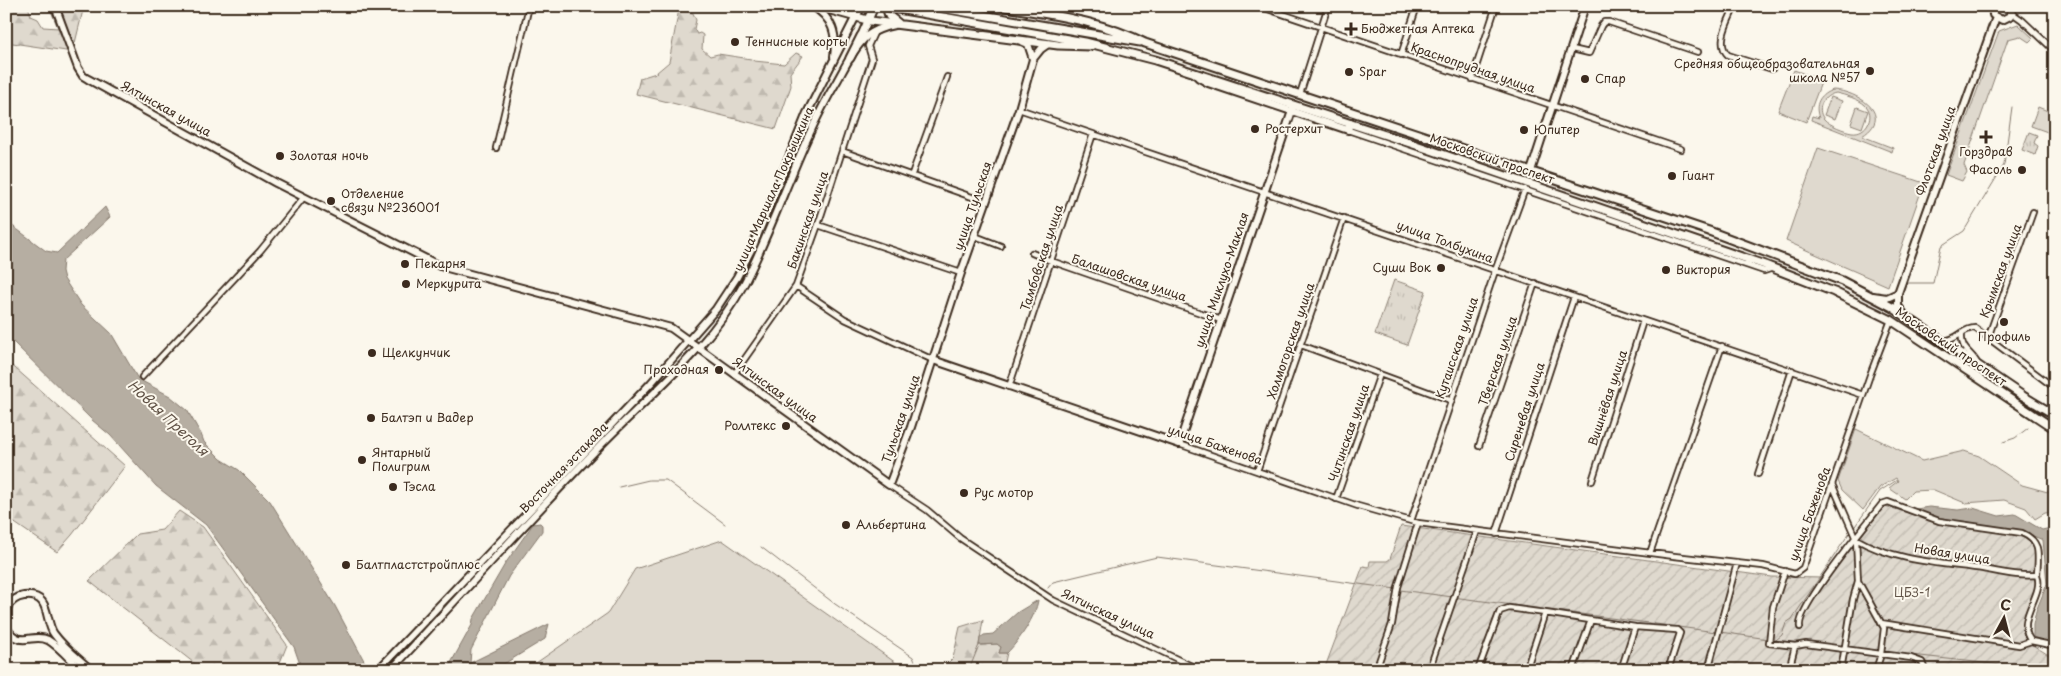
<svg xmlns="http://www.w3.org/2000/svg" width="2061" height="676" font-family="'Playpen Sans',sans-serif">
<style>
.grass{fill:#dfd9ce;stroke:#8d8276;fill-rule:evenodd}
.forest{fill:url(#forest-firs);stroke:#8d8276}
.park{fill:url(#park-tufts);stroke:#8d8276}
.garden{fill:url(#garden-furrows);stroke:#8d8276}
.water{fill:#b6aea2;stroke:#85796d}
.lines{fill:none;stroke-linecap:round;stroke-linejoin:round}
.stream{stroke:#85796d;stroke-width:1}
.street-casing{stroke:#3b2a1e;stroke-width:8}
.secondary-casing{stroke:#3b2a1e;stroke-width:10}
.primary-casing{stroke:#3b2a1e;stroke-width:11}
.street{stroke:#fbf7ec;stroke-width:4.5}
.secondary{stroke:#fbf7ec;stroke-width:6}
.primary{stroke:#fbf7ec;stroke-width:7}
.primary-bridge-casing{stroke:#3b2a1e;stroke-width:11;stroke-linecap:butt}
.primary-bridge{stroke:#fbf7ec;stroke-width:7}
.poi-dot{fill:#3b2a1e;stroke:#fbf7ec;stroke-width:2}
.labels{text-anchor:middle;stroke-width:4;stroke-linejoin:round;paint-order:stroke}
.poi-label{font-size:12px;fill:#3b2a1e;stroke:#fbf7ec;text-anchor:start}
.street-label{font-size:12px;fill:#3b2a1e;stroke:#fbf7ec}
.park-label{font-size:12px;fill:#64564a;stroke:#fbf7ec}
.water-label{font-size:14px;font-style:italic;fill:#605246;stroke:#fbf7ec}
</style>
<defs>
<pattern id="forest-firs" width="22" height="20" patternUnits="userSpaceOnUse" patternTransform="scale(1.25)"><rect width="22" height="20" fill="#dfd9ce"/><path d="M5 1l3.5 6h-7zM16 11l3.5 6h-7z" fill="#c0bab0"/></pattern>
<pattern id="park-tufts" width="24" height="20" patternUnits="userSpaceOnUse" patternTransform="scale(1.25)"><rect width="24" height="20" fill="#dfd9ce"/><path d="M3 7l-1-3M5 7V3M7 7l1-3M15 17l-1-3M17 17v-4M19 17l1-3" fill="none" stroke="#c0bab0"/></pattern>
<pattern id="garden-furrows" width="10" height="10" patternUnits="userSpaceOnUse" patternTransform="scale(1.25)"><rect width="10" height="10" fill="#dfd9ce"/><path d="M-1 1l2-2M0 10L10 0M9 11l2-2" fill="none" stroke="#c0bab0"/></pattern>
</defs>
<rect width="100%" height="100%" fill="#fbf7ec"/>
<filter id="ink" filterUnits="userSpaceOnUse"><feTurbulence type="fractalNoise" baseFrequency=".02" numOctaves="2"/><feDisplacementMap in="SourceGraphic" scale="10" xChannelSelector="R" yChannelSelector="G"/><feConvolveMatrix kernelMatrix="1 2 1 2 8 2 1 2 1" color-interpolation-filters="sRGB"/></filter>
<g filter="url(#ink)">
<path class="grass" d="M2018 24 2033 38 2029 42 2020 36 2008 39 1964 165 1967 172 1962 181 1946 175 1999 31Z
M1794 70 1822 80 1806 122 1778 111Z
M1833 90C1857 91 1896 115 1862 136L1893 148 1892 152 1811 120 1812 116 1819 118C1814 105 1819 94 1833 90ZM1836 93C1845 95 1859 99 1865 105 1876 115 1867 134 1852 132 1845 131 1829 125 1824 119 1815 108 1824 95 1836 93Z
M1831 97 1842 101 1835 119 1824 115Z
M1857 107 1868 111 1862 128 1851 124Z
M2038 107 2055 114V128L2053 134 2031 126Z
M1818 148 1924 183 1888 286 1786 241Z
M1856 429 1922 461 1964 451 1979 456 2022 485 2055 494V512L2045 513 2035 519 2026 508 2004 500 1965 503 1934 490 1913 491 1905 499 1889 488 1898 481 1896 478 1880 487 1863 510 1842 490 1838 481Z
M722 540 906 670H526L608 613 635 569Z"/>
<path class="forest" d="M6 6H28L31 16 38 19 43 27 58 28 49 6H84L75 43 66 51 6 42Z
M679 9 693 13 696 20 694 29 697 34 700 33 703 35 702 49 710 56 718 54 751 59 754 61 784 64 796 53 803 56 790 73 791 86 776 129 636 94 640 78 656 73 669 62Z
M6 363 15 368 125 466 72 535 57 552 6 517Z
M179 511 203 527 287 645 277 670H203L89 581 137 534 162 530Z
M983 620 979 645 997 644 1001 647 999 653H1007L1003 670H941L953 658 960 627Z"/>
<path class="park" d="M2029 132 2037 135 2034 143 2038 146 2035 155 2022 150Z
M1394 280 1426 291 1407 345 1375 334Z"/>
<path class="garden" d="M1885 506 1942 523 2008 533 2027 539 2038 554 2041 583 2031 616 2026 641 2047 654 2055 655V670H1324L1363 566 1369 567 1370 561H1387L1390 559 1401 526 1772 577 1823 578Z"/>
<path class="water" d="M105 207 110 217 63 260 62 271 64 279 81 305 111 333 138 379 170 396 187 410 201 434 204 442 221 459 239 470 270 501 335 606 369 670H302L294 647 206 525 156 486 110 435 92 420 6 335V221L46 251 57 253Z
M1929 507 1958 510 1973 508 1999 516 2015 514 2042 530 2055 527V645L2033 637V625L2036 611 2047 584 2043 540 2026 533 1988 525 1937 519 1916 509Z
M540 523 542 525V531L509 576 471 650 470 663 549 624 545 639 494 670H447L472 625 473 619 505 564 533 524Z
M1038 600C1036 616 1019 641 1007 653H999L1001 647 997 644 979 645 980 638 984 635 993 634 1018 612Z"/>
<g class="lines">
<path class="stream" d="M1905 283H1933L1941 246 1964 231 2004 165 2012 107
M2052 399 2055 400
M2003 442 2015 438 2028 428
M619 487 649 480H666L725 524
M1853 529 1880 491 1897 480
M761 547 835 604 913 657 919 670
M1048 588 1053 582 1157 557 1396 589
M1400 590 1716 632
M1720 632 1768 639
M1772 640 1803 643
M1776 640 1782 635 1786 623 1792 619 1850 532
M1869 650 1880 652
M1884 652 1993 664 2032 670
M969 670 979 645"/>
<g class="street-casing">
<path id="street" d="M1259 6 1681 149
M1735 6C1729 20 1715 43 1728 55L1772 69
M2012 13 2022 20 2055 51
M1051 15 1054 6
M1572 49 1589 53 1601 26 1604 22H1609L1698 52
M1401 55 1417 6
M1472 79 1496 6
M1300 94 1328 6
M1019 109 1863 395
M1348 130 1764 271 1773 268
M496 148 529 6
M842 151 986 202
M912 174 947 77
M818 225 961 273
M975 236 1001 246
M1032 253 1051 261 1221 320
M796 286 845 319 933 360
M1962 334C1960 350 1972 352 1977 363
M1987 335 1990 332 2033 212
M1943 341C1959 340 1962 328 1975 328L2055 388
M1301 345 1450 400
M734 374 796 286 818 225 872 59 868 46 874 33
M142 377 260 251 304 197
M1009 387 1093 134
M1179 444 1358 506 1418 523 1674 556 1763 566 1795 574 1803 568 1870 375 1891 320
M1479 446 1535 283
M1257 471 1344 218
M1758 474 1792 370
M1592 481 1643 321
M1832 484 1856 539 1858 581 1884 628 1881 654 1876 670
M889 485 927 510 960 538 1053 600 1200 670
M1336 499 1380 374
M1411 521 1495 271 1525 189
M1496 534 1574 297
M1856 539C1894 561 1940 563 1983 569 2001 572 2019 577 2037 575 2045 595 2014 619 2031 641
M1650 553 1722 346
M1785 571 1773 607 1769 643 1795 646 1806 644 1911 658 1922 662 1925 670
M1545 613 1635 627 1621 670
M1881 623 2019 645 2031 641 2055 646
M1635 627 1677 630 1680 633 1668 670
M1800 627C1796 608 1868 522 1882 504L1888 502 1939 521 2022 533C2042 542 2038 555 2037 575
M1376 670 1392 624 1398 587 1418 523
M1429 670 1477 531
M1478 670 1500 611 1509 608 1545 613 1526 670
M1573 670 1591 620
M1708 670 1737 563
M1789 670 1795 646
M1841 670 1853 599 1858 581"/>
</g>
<g class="secondary-casing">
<path id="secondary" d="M55 6 78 68 83 76 88 79 276 183 440 266 671 328 889 485 911 427 961 273 1019 109 1033 59 1041 49 1048 44
M812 6C833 18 837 34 834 57
M1992 6 1993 15 2002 20 2010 16 2013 6
M861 36 868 20
M1021 41 1028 44 1033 59
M1194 73 1199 78 1208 83 1348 130 1350 123
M1531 171 1585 6
M1873 296 1887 298 1898 293
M1904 314 1898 306V293L1996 17
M933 360 1179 444 1294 105
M6 609C10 602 16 597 24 596 52 593 44 621 54 634 64 648 79 659 91 670
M6 627C19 650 33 632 48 640 60 647 71 661 81 670
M378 670 651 383 716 309 737 277 753 246 807 113 855 18
M391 670C460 596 528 520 599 447 649 395 711 347 745 282 779 215 798 146 837 81 846 65 854 48 867 36 875 30 884 27 894 25"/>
</g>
<g class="primary-casing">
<path id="primary" d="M816 6 871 21 1058 45 1091 46
M886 6 889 16 898 23
M930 6 1140 42
M1001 6C1050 15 1100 20 1145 43L1709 231 1842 281 1892 307 2023 396 2055 415
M898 9 1085 42 1155 60 1419 146 1765 265 1834 292 1891 320 2055 429
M833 10 847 6
M855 18 861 6
M868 20 874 6
M850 58 861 36"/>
</g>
<use href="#street" class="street"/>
<use href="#secondary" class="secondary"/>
<use href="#primary" class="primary"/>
<g class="primary-bridge-casing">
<path id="primary-bridge" d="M885 6 898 9"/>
</g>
<use href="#primary-bridge" class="primary-bridge"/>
</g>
</g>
<g class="poi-dot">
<path d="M1348.5 21.5h5v5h5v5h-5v5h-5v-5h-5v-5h5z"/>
<circle cx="735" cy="42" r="5"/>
<circle cx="1870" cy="71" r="5"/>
<circle cx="1349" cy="72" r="5"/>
<circle cx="1585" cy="79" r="5"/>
<circle cx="1255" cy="129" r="5"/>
<circle cx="1524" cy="130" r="5"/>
<path d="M1983.5 129.5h5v5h5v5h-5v5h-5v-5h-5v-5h5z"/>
<circle cx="280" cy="156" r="5"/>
<circle cx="2022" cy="170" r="5"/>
<circle cx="1672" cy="176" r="5"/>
<circle cx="331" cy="201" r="5"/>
<circle cx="405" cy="264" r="5"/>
<circle cx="1441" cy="268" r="5"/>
<circle cx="1666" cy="270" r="5"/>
<circle cx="406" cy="284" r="5"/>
<circle cx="2004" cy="322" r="5"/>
<circle cx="372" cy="353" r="5"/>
<circle cx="719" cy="370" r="5"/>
<circle cx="371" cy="418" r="5"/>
<circle cx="786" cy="426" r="5"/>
<circle cx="362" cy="460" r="5"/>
<circle cx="393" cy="487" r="5"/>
<circle cx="964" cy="493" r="5"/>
<circle cx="846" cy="525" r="5"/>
<circle cx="346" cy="565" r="5"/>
</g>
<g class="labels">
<g class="poi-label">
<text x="1361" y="33">Бюджетная Аптека</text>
<text x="745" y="46">Теннисные корты</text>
<text x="1860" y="68" text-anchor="end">Средняя общеобразовательная<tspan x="1860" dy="14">школа №57</tspan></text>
<text x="1359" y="76">Spar</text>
<text x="1595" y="83">Спар</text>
<text x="1265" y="133">Ростерхит</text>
<text x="1534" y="134">Юпитер</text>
<text x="1986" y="156" text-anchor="middle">Горздрав</text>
<text x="290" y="160">Золотая ночь</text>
<text x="2012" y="174" text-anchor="end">Фасоль</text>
<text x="1682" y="180">Гиант</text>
<text x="341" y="198">Отделение<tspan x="341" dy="14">связи №236001</tspan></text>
<text x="415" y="268">Пекарня</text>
<text x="1431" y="272" text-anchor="end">Суши Вок</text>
<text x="1676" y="274">Виктория</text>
<text x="416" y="288">Меркурита</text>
<text x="2004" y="341" text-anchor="middle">Профиль</text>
<text x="382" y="357">Щелкунчик</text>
<text x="709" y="374" text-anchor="end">Проходная</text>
<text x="381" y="422">Балтэп и Вадер</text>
<text x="776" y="430" text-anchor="end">Роллтекс</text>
<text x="372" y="457">Янтарный<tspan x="372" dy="14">Полигрим</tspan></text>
<text x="403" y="491">Тэсла</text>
<text x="974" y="497">Рус мотор</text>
<text x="856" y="529">Альбертина</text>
<text x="356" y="569">Балтпластстройплюс</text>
</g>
<g class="street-label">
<text transform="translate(1473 68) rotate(19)" y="4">Краснопрудная улица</text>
<text transform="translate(166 109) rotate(29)" y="4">Ялтинская улица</text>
<text transform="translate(1936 151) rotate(-70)" y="4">Флотская улица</text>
<text transform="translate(1492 159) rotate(19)" y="4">Московский проспект</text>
<text transform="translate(774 189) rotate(-66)" y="4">улица Маршала Покрышкина</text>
<text transform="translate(973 206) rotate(-71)" y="4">улица Тульская</text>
<text transform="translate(808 220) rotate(-71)" y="4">Бакинская улица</text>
<text transform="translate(1445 242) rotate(20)" y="4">улица Толбухина</text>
<text transform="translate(1042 258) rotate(-72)" y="4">Тамбовская улица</text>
<text transform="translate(2001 271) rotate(-70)" y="4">Крымская улица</text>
<text transform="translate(1129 278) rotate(19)" y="4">Балашовская улица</text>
<text transform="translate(1222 280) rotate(-71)" y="4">улица Миклухо-Маклая</text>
<text transform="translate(1291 341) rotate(-71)" y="4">Холмогорская улица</text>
<text transform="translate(1951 347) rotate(34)" y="4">Московский проспект</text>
<text transform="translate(1457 348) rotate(-71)" y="4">Кутаисская улица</text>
<text transform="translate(1498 361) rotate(-71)" y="4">Тверская улица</text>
<text transform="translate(775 390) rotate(36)" y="4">Ялтинская улица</text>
<text transform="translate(1608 398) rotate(-72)" y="4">Вишнёвая улица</text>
<text transform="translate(1525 412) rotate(-72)" y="4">Сиреневая улица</text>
<text transform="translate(901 419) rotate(-71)" y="4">Тульская улица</text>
<text transform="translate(1349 433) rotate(-71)" y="4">Читинская улица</text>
<text transform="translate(1215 445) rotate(19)" y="4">улица Баженова</text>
<text transform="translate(564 468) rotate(-46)" y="4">Восточная эстакада</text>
<text transform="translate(1810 514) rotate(-70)" y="4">улица Баженова</text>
<text transform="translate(1952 554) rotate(9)" y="4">Новая улица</text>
<text transform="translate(1108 614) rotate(25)" y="4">Ялтинская улица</text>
</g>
<g class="park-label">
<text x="1912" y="597">ЦБЗ-1</text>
</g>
<g class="water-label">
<text transform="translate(168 418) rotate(43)" y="5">Новая Преголя</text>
</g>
</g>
<rect width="2061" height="676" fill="none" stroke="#fbf7ec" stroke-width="25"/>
<rect x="12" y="12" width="2036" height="651" fill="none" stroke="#3b2a1e" stroke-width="2" filter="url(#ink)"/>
<g transform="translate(2004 618) rotate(7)" stroke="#fbf7ec" stroke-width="4" paint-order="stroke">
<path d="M0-4L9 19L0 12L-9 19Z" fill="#3b2a1e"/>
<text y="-8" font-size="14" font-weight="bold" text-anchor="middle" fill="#3b2a1e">С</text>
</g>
</svg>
